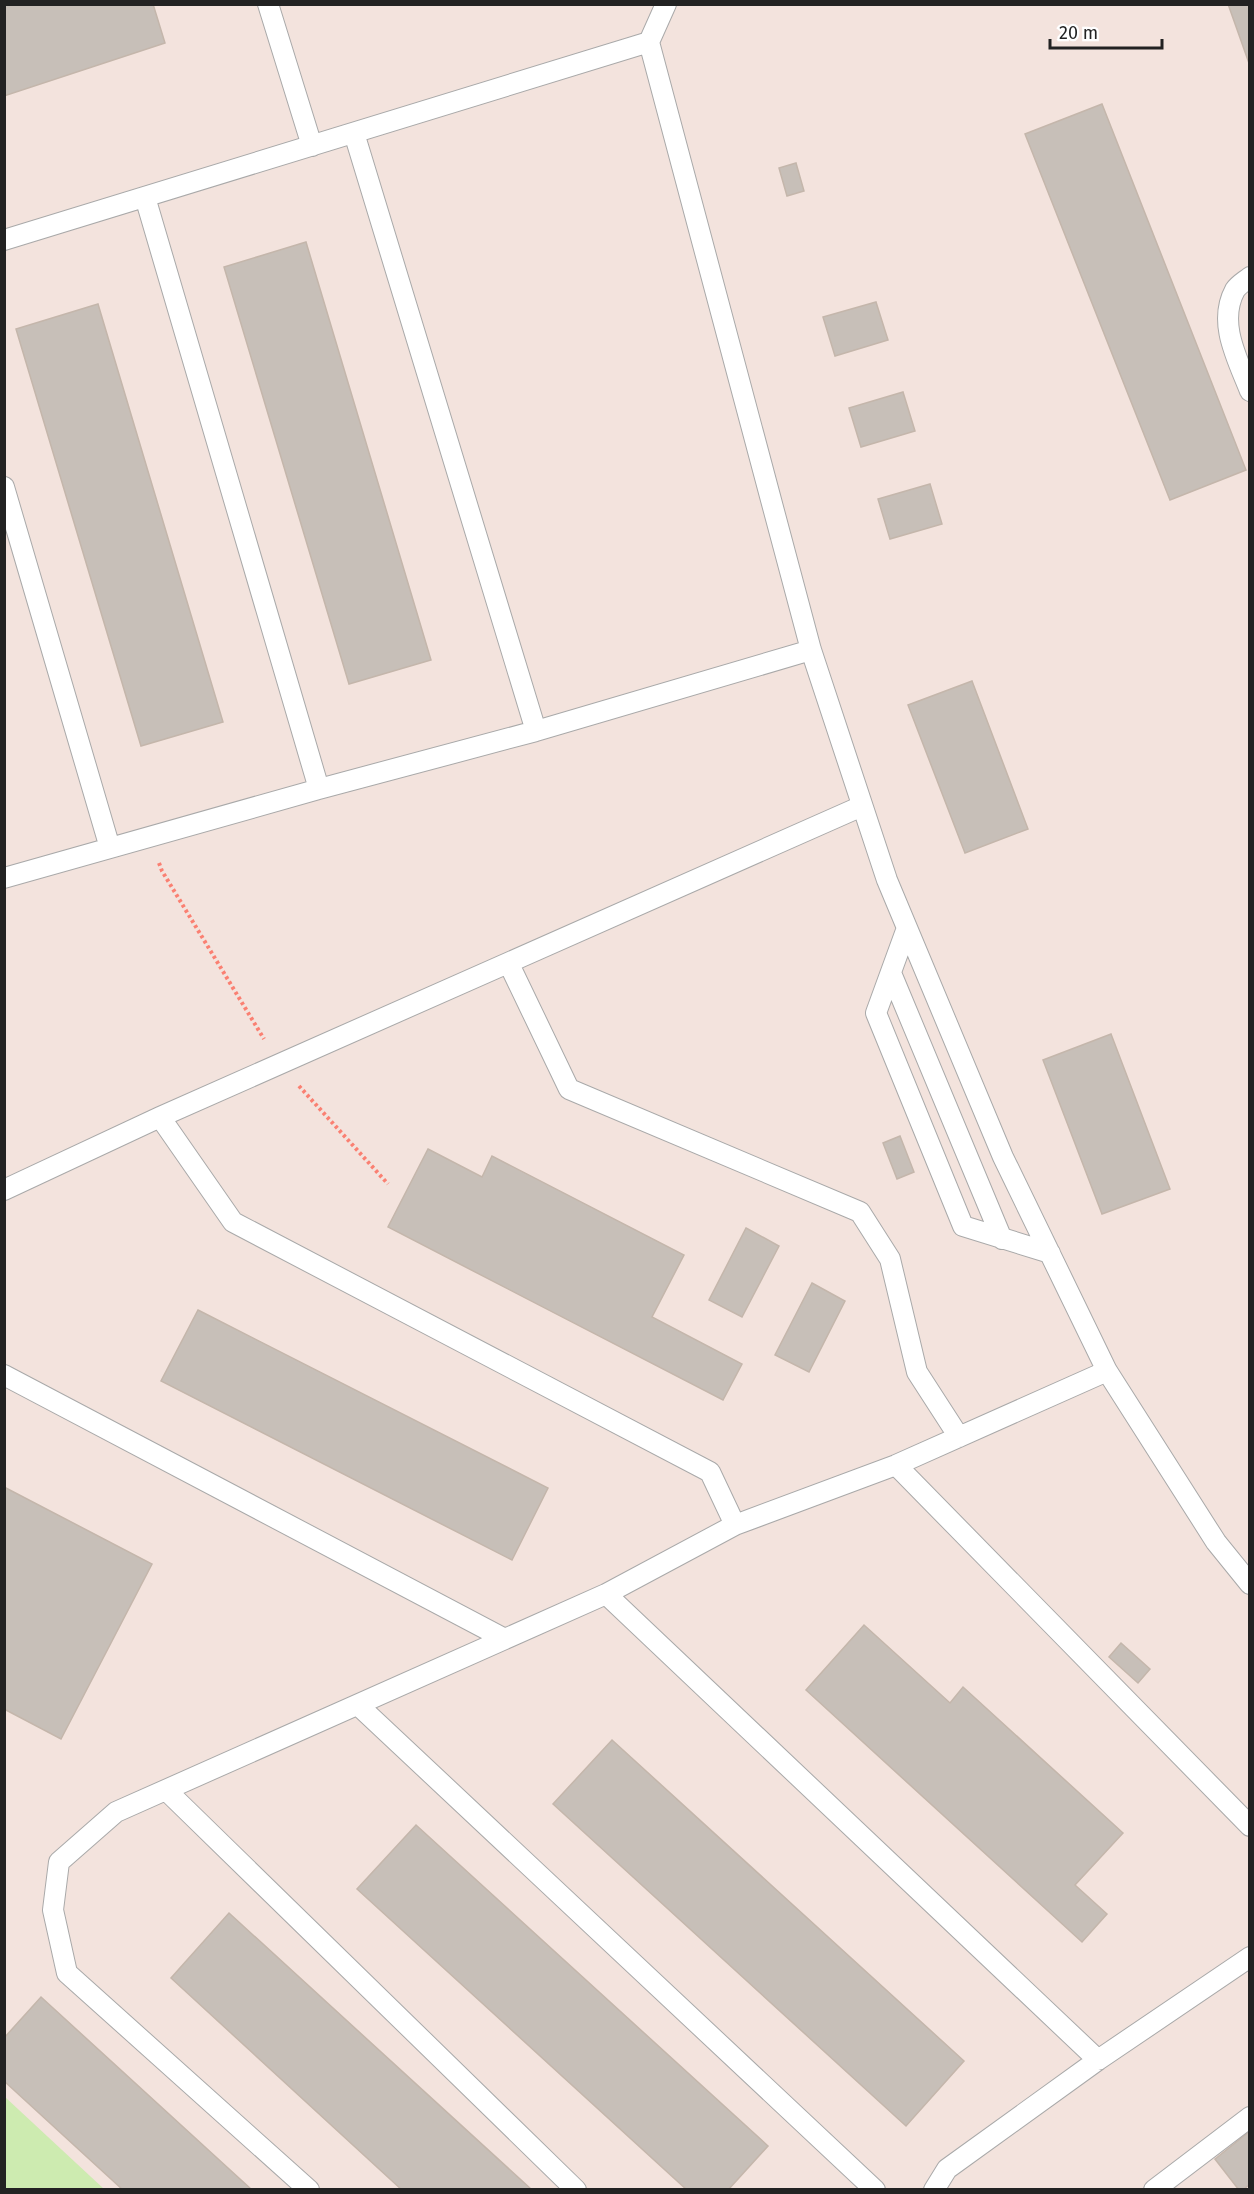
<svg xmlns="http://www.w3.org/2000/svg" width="1254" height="2194" font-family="'Fira Sans',sans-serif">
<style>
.military{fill:#f3e3dd}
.grass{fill:#cdebb0}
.building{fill:#c7bfb8;stroke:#c4b6ab;stroke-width:1.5}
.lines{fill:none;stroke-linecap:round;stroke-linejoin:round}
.service-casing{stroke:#a9a9a9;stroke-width:22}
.path{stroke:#fa8072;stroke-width:4;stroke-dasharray:3 3;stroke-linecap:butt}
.service{stroke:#fff;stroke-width:20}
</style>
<rect width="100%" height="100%" fill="#f2efe9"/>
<path class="military" d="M5 5H1249V2189H5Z"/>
<path class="grass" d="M5 2097 104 2189H5Z"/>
<path class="building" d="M4 4H153L165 43 4 96Z
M1228 4H1250V66Z
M1102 104 1246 470 1170 500 1025 134Z
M796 163 804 191 787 196 779 168Z
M306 242 431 660 349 684 224 267Z
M876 302 888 340 835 356 823 317Z
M98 304 223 722 141 746 16 329Z
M903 392 915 431 861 447 849 408Z
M930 484 942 524 890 539 878 499Z
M972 681 1028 829 965 853 908 705Z
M1111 1034 1170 1189 1102 1214 1043 1060Z
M900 1136 914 1172 897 1179 883 1143Z
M428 1149 482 1177 492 1156 684 1255 652 1317 742 1364 723 1400 388 1227Z
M746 1228 779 1246 742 1317 709 1300Z
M812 1283 845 1301 809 1372 775 1355Z
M198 1310 548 1488 512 1560 161 1381Z
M4 1487 152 1564 61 1739 4 1709Z
M864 1625 950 1703 963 1687 1123 1833 1075 1885 1107 1914 1082 1942 806 1690Z
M1121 1643 1150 1669 1138 1683 1109 1657Z
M612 1740 964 2061 906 2126 553 1804Z
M416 1825 768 2146 728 2190H687L357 1889Z
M229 1913 532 2190H402L171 1978Z
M41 1997 252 2190H123L4 2081V2038Z
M1250 2131V2184L1243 2190H1239L1215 2159Z"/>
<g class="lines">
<g class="service-casing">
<path id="service" d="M268 4 312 146
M649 42 811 650 887 880 1003 1157 1107 1371 1216 1542 1250 1584
M354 133 536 731
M145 197 319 789
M4 240 649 42 666 4
M1250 277C1245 281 1238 285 1235 290 1217 323 1238 360 1250 391
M4 487 110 848
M4 878 319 789 536 731 811 650
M907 928 876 1013 963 1226 1050 1253
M509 964 569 1089 860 1212 890 1259 917 1372 959 1437
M891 973 1002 1239
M160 1117 233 1222 710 1472 735 1525
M4 1190 160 1117 862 806
M4 1375 505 1639
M896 1465 1250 1826
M606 1594 1098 2060
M358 1705 875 2190
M166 1790 576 2190
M309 2190 67 1973 53 1910 59 1862 116 1812 606 1594 735 1525 896 1465 1107 1371
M934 2190 947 2169 1098 2060 1250 1957
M1154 2190 1250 2117"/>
</g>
<path class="path" d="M159 863 162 871 264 1039
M299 1086 388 1184"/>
<use href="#service" class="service"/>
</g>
<rect width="1254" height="2194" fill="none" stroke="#222222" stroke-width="12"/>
<path d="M1050 39v9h112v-9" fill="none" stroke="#222222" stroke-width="3"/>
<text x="1059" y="39" font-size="18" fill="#222222" stroke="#ffffff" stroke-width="4.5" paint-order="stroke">20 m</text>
</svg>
